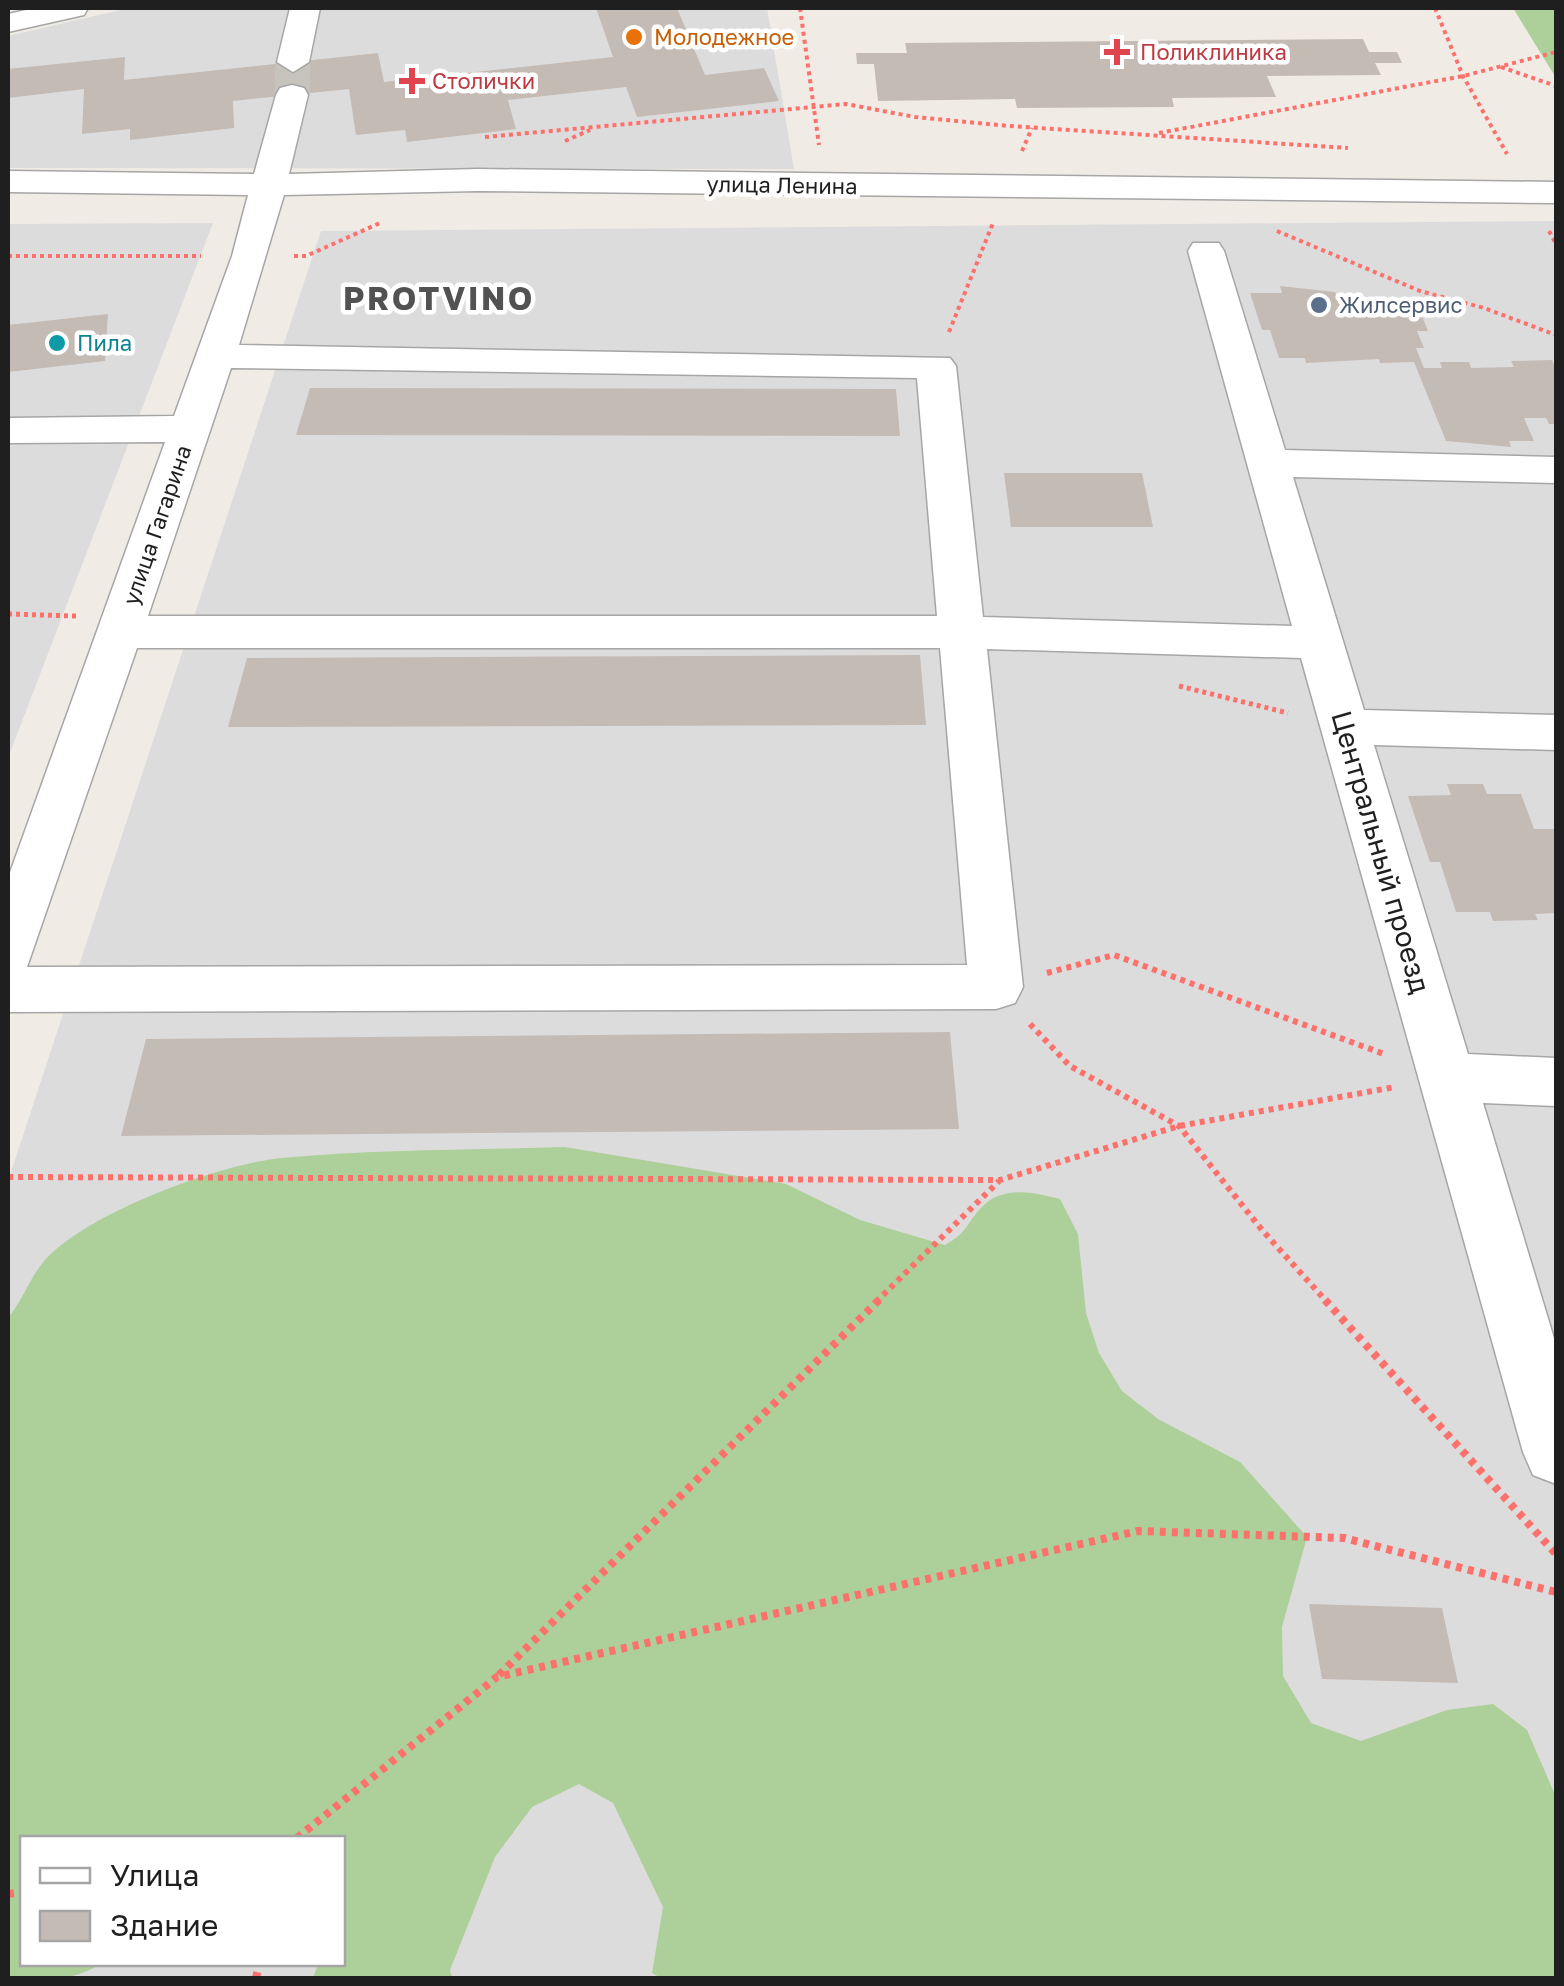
<svg xmlns="http://www.w3.org/2000/svg" width="1564" height="1986" font-family="'Golos Text',sans-serif">
<style>
.residential{fill:#dddcdc;fill-rule:evenodd}
.forest{fill:#add09a}
.building{fill:#c5bbb5}
.lines{fill:none;stroke-linecap:round;stroke-linejoin:round}
.minor-tunnel{stroke:#c6c3bd;stroke-width:35;stroke-dasharray:35 18;stroke-linecap:butt}
.minor-casing{stroke:#a6a6a6;stroke-width:3}
.path-far3{stroke:#fc716b;stroke-width:4;stroke-dasharray:4 4;stroke-linecap:butt}
.path-far2{stroke:#fc716b;stroke-width:5;stroke-dasharray:4 4;stroke-linecap:butt}
.path-far1{stroke:#fc716b;stroke-width:6;stroke-dasharray:5 5;stroke-linecap:butt}
.path{stroke:#fc716b;stroke-width:8;stroke-dasharray:6 6;stroke-linecap:butt}
.minor{fill:#fff;fill-rule:evenodd}
.food-dot{fill:#e8710a;stroke:#fff;stroke-width:4}
.health-dot{fill:#e0444e;stroke:#fff;stroke-width:4}
.service-dot{fill:#5c6f8a;stroke:#fff;stroke-width:4}
.culture-dot{fill:#0f9aa8;stroke:#fff;stroke-width:4}
.labels{text-anchor:middle;stroke-width:9;stroke-linejoin:round;paint-order:stroke}
.far-food-label{font-size:22px;fill:#c56008;stroke:#fff;text-anchor:start}
.far-health-label{font-size:22px;fill:#be3a42;stroke:#fff;text-anchor:start}
.far-street-label{font-size:22px;fill:#1f1f1f;stroke:#fff}
.far-service-label{font-size:22px;fill:#4e5e75;stroke:#fff;text-anchor:start}
.far-culture-label{font-size:22px;fill:#0d838f;stroke:#fff;text-anchor:start}
.street-label{font-size:28px;fill:#1f1f1f;stroke:#fff}
.far-district-label{font-size:32px;font-weight:bold;letter-spacing:2.5px;fill:#525252;stroke:#fff}
</style>
<rect width="100%" height="100%" fill="#f0ece5"/>
<path class="residential" d="M129 8H767L794 169 8 168V36Z
M1556 221V1978H8V1181L321 231ZM22 1838H342V1964H22Z
M213 223 8 758V224Z"/>
<path class="forest" d="M1513 8H1556V78Z
M565 1147 786 1184 860 1220 945 1245C969 1232 967 1221 984 1205 1005 1185 1036 1193 1060 1199L1078 1234 1086 1313 1099 1353 1122 1391 1158 1419 1240 1462 1307 1537 1282 1627 1283 1676 1311 1723 1361 1741 1447 1710 1493 1704 1527 1730 1556 1797V1978H661L652 1973 663 1907 613 1803 579 1784 532 1807 495 1857 450 1970 452 1978H313L318 1964H342V1838H22V1964H100C72 1983 40 1979 8 1978V1318C23 1300 30 1277 45 1260 87 1213 219 1164 281 1158 375 1149 471 1150 565 1147Z"/>
<path class="building" d="M596 8H677L705 75 764 68 779 101 637 117 626 87 508 100 516 129 407 142 405 130 356 135 349 89 233 101 234 128 130 140V129L82 134 84 89 8 98V69L125 57 124 80 378 53 384 82 613 57Z
M1363 39 1369 52H1397L1402 63H1375L1381 75 1267 76 1276 97 1172 98 1174 107 1017 108 1015 99 878 101 874 64H857L856 53H907L905 43Z
M1280 286 1335 292 1343 312H1364L1361 305 1420 311 1428 331H1417L1424 348H1416L1424 368H1442L1440 362H1469L1471 368 1514 367 1511 361 1552 360 1556 370V424H1549L1546 418H1524L1534 441H1509L1511 447 1446 441 1414 362 1380 363 1379 359 1306 363 1305 358H1279L1270 330H1262L1250 293H1282Z
M108 314 105 361 8 372V325Z
M310 388 896 389 900 436 296 435Z
M1004 473H1142L1153 527H1011Z
M920 655 926 725 228 727 247 658Z
M1447 784H1483L1487 794H1521L1534 829H1556V913L1535 914 1538 920 1493 921 1490 912H1456L1440 862H1430L1408 796 1451 795Z
M950 1032 959 1129 121 1136 146 1039Z
M1309 1604 1442 1608 1458 1683 1322 1679Z"/>
<g class="lines">
<path class="minor-tunnel" d="M292 95 293 62"/>
<g class="minor-casing">
<path id="minor" d="M35 8H88L84 15 8 32V14Z
M290 8H320L309 62 293 72 277 62Z
M292 85 304 88 308 95 289 174 478 169 1556 182V203L478 191 284 195 239 345 950 358 956 366 983 617 1292 626 1188 251 1193 243H1219L1224 251 1285 450 1556 457V483L1293 477 1364 710 1556 715V750L1374 745 1468 1054 1556 1058V1106L1483 1103 1556 1345V1484L1533 1475 1523 1452 1301 658 987 649 1023 987 1015 1003 996 1009 8 1012V878L165 442 8 443V418L174 416 232 256 248 195 8 192V171L254 174 276 95 280 88ZM231 368 917 378 937 616H148ZM137 648H940L967 965 27 967Z"/>
</g>
<path class="path-far3" d="M800 8 819 145
M1435 8 1463 76 1507 154
M1501 67 1556 86
M1159 133 1463 76 1556 52
M485 137 846 104 915 117 1009 126 1348 148
M565 141 590 130
M1022 151 1032 128
M1277 231 1420 291 1484 308 1556 335
M1549 231 1556 244
M8 256H201
M294 256H306L380 223
M949 332 993 223"/>
<path class="path-far2" d="M8 614 76 616
M1179 686 1288 713"/>
<path class="path-far1" d="M1047 973 1114 955 1384 1054
M1030 1024 1070 1066 1179 1126 1262 1230 1327 1302
M8 1177 1000 1180 1179 1126 1395 1087
M876 1302 999 1181"/>
<path class="path" d="M1325 1300 1556 1554
M499 1675 879 1300
M297 1838 497 1677 1138 1531 1344 1538 1556 1592
M8 1894 22 1892
M256 1978 259 1964"/>
<use href="#minor" class="minor"/>
</g>
<circle class="food-dot" cx="634" cy="37" r="10"/>
<g class="health-dot">
<path d="M1112 37h10v10h10v10h-10v10h-10v-10h-10v-10h10z"/>
<path d="M407 66h10v10h10v10h-10v10h-10v-10h-10v-10h10z"/>
</g>
<circle class="service-dot" cx="1319" cy="305" r="10"/>
<circle class="culture-dot" cx="57" cy="343" r="10"/>
<g class="labels">
<g class="far-food-label">
<text x="654" y="45">Молодежное</text>
</g>
<g class="far-health-label">
<text x="1140" y="60">Поликлиника</text>
<text x="432" y="89">Столички</text>
</g>
<g class="far-street-label">
<text transform="translate(782 185) rotate(1)" y="8">улица Ленина</text>
<text transform="translate(157 525) rotate(-71)" y="8">улица Гагарина</text>
</g>
<g class="far-service-label">
<text x="1339" y="313">Жилсервис</text>
</g>
<g class="far-culture-label">
<text x="77" y="351">Пила</text>
</g>
<g class="street-label">
<text transform="translate(1381 852) rotate(74)" y="10">Центральный проезд</text>
</g>
<g class="far-district-label">
<text x="439" y="310">PROTVINO</text>
</g>
</g>
<rect width="1564" height="1986" fill="none" stroke="#1f1f1f" stroke-width="20"/>
<rect x="20" y="1836" width="325" height="130" fill="#ffffff" stroke="#a5a5a5" stroke-width="2.5"/>
<rect x="40" y="1868" width="50" height="15" fill="#ffffff" stroke="#a5a5a5" stroke-width="2.5"/>
<text x="110" y="1886" font-size="30" fill="#1f1f1f">Улица</text>
<rect x="40" y="1911" width="50" height="30" fill="#c5bbb5" stroke="#a5a5a5" stroke-width="2.5"/>
<text x="110" y="1936" font-size="30" fill="#1f1f1f">Здание</text>
</svg>
